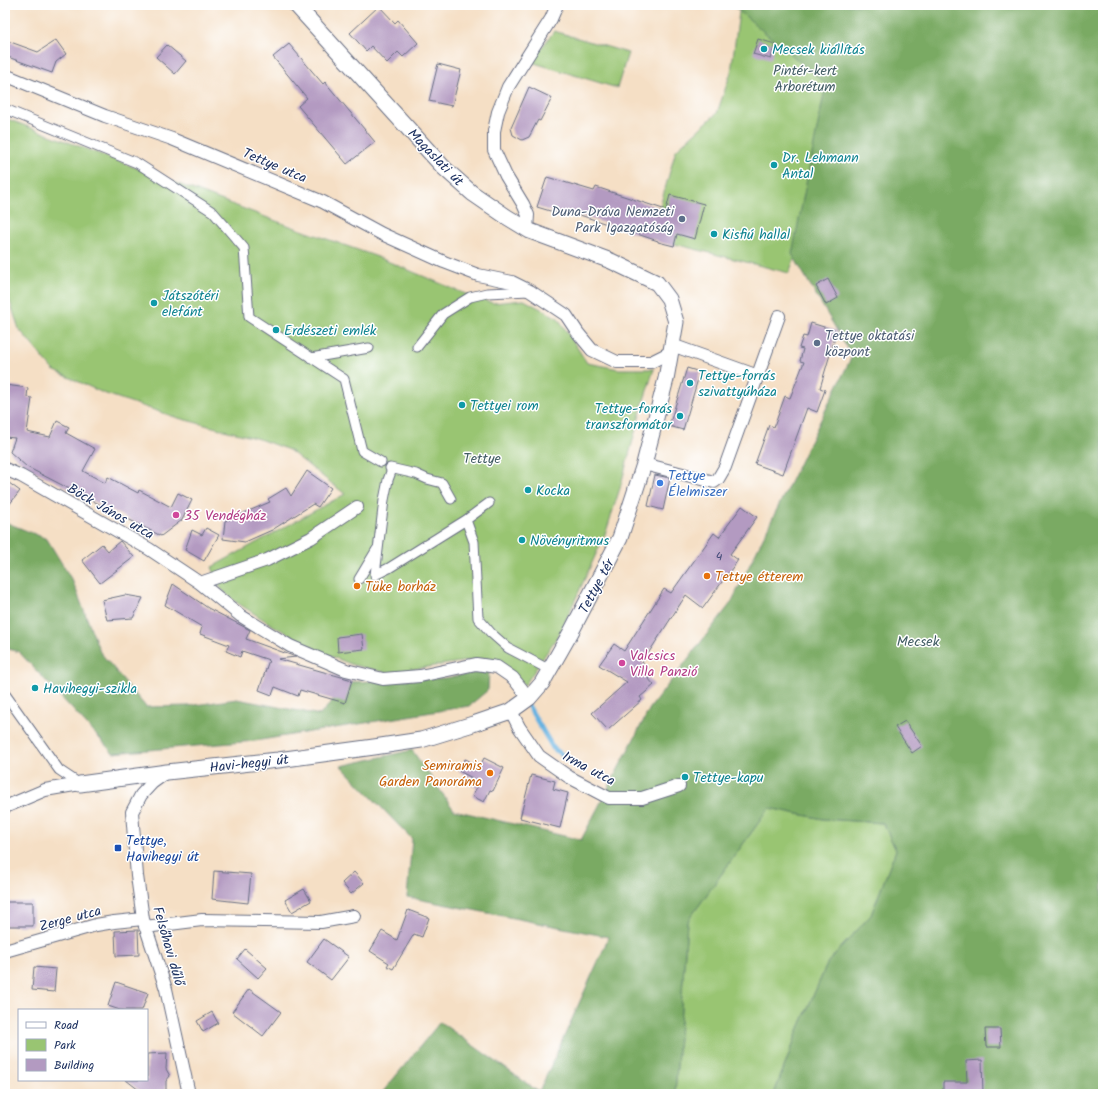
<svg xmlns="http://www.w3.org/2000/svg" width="1108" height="1099" font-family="Kalam,sans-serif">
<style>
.green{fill:#99c572;stroke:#5a7a68}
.forest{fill:#7aaa64;stroke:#4a6c61}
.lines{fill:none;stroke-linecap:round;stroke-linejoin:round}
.stream{stroke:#68b3e1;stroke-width:5}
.building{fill:#b39ac1}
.pedestrian-casing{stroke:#676d82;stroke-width:11}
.minor-casing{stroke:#676d82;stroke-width:14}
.tertiary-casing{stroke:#676d82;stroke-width:17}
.pedestrian{stroke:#fff;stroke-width:9}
.minor{stroke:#fff;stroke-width:12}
.tertiary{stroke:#fff;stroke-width:15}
.culture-dot{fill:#0f9aa8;stroke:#fff;stroke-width:1.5}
.service-dot{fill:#5c6f8a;stroke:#fff;stroke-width:1.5}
.shop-dot{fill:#3f7fe0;stroke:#fff;stroke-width:1.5}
.hotel-dot{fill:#d1479c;stroke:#fff;stroke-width:1.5}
.food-dot{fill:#e8710a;stroke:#fff;stroke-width:1.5}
.transit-dot{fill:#1a4fb4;stroke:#fff;stroke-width:1.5}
.labels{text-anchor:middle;stroke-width:3;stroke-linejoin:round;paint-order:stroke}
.number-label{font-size:12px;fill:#414a77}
.culture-label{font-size:14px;fill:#0d838f;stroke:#fff;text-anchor:start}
.park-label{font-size:14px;fill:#415c64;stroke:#fff}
.street-label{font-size:14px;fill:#1b2f5e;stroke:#fff}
.service-label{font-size:14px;fill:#4e5e75;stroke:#fff;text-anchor:end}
.shop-label{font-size:14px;fill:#366cbe;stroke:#fff;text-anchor:start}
.hotel-label{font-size:14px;fill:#b23c85;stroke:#fff;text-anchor:start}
.food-label{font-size:14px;fill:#c56008;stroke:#fff;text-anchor:start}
.transit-label{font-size:14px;fill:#164399;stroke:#fff;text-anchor:start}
</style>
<rect width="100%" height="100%" fill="#fff"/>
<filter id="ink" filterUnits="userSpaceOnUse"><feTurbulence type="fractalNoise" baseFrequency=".025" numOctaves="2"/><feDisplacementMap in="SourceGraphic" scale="8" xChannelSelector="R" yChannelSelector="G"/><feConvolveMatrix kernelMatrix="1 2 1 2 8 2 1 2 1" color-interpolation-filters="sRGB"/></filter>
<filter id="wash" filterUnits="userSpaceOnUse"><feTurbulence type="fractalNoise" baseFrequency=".012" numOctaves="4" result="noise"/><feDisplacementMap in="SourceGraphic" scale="16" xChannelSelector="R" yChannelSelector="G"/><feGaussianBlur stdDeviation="0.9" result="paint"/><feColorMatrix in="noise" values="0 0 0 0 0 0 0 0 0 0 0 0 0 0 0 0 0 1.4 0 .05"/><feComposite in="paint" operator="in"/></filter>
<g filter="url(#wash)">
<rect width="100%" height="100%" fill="#f5dfc5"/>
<path class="green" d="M740 5H1076L837 145 789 273 651 238 676 150 717 113 731 72Z
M554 31 628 53 617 88 531 62Z
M5 118 276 221 375 256 468 295 493 303 524 300 558 318 587 363 619 369H654L643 403 620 488 606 532 561 631 525 685 487 658 388 673 353 665 323 653 272 625 236 602 221 589 212 567 345 494 289 450 259 439 178 418 103 393 53 370 19 329 5 287Z
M769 808 823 819 883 823 896 850 871 915 828 962 799 1028 774 1094H675L687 922Z"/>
<path class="forest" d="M732 5H1103V1094H774L799 1028 828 962 871 915 896 850 883 823 823 819 769 808 687 922 675 1094H381L440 1022 539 1092 609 937 407 897 412 839 341 766 412 750 454 810 581 840 650 708 731 603 852 356 792 254 826 84Z
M5 522 47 539 73 582 100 652 146 707 188 706 237 699 320 715 349 682 445 678 489 670 488 690 469 706 255 741 113 753 19 652 5 648Z"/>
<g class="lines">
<path class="stream" d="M526 702 553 748 569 760"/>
</g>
<g id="blocks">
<path class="building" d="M379 6 395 23 398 20 418 43 403 57 398 52 387 63 371 46 366 51 350 33Z
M758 39 775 44 771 59 753 54Z
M5 40 38 52 56 40 66 54 56 62 52 73 5 56Z
M289 44 323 84 325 82 375 142 347 164 298 106 307 98 273 57Z
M167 45 186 61 175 74 156 57Z
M438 64 461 70 452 106 429 101Z
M529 87 552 98 540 121 538 120 529 137 522 140 513 135 511 128Z
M547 177 594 191 596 187 666 210 670 195 704 204 695 239 677 234 674 246 658 242V241L568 211 567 216 537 207Z
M828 279 838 298 826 305 816 286Z
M811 323 837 331 820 388 825 390 817 412 807 408 783 474 755 464 769 425 774 427 785 396 790 398 804 362 800 361 803 349 799 348 803 336 807 337Z
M687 368 700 372 683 430 669 426Z
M5 385 28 388 27 397 32 398 27 432 50 437 57 421 69 427 66 433 95 449 83 471 105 483 108 477 138 493 139 490 171 507 178 493 192 500 182 520 161 536 27 467 10 452 15 438 5 437Z
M307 471 331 488 318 507 313 504 272 530 245 542 223 539 225 521 270 502 268 499 286 488 291 496Z
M655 475 670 478 663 510 648 506Z
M5 480 20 491 5 510Z
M742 506 757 517 730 554 738 560 703 608 686 595 642 663 646 666 642 671 654 685 640 697 642 700 608 730 592 713 627 682 599 665 614 644 624 651 664 589 671 593 714 533 719 537Z
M206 528 219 535 204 561 185 550 192 530 202 535Z
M120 541 134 557 100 583 82 560 102 544 108 551Z
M173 584 208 608 250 630 246 639 296 657 278 659 352 680 345 703 300 690 298 696 275 687 272 695 259 690 269 660 242 651 240 657 226 651 229 645 200 634 202 627 165 605Z
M125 595 143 598 133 618 107 620 102 600Z
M362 634 364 649 338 652 337 637Z
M905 721 922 746 912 753 895 727Z
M484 758 504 768 493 791 490 790 484 802 472 796 477 787 470 784 472 778 459 771 465 759 480 766Z
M531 775 555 781 553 789 568 793 560 828 520 818Z
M214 871 251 874 248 903 212 899Z
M354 872 364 883 351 894 342 883Z
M304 889 311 901 292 912 285 900Z
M5 902H33V926H5Z
M408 910 429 918 422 937 414 934 393 969 387 966 389 963 370 951 382 931 397 940Z
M138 930 139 955 116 956 115 931Z
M324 939 349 957 331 980 307 962Z
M245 949 267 968 258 978 237 959Z
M34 967 56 969 54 992 32 990Z
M116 982 148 993 142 1010H120L108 1006Z
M249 989 281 1012 263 1036 232 1012Z
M212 1012 218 1023 203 1032 197 1021Z
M985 1029H1000L1001 1047H986Z
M167 1053 166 1069 170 1076 166 1081V1094H144L126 1080H147V1054Z
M982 1060 983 1094H943V1082H967L966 1061Z"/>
</g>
</g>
<g filter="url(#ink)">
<use href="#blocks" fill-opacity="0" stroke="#676d82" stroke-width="1"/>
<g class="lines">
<g class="pedestrian-casing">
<path id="pedestrian" d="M5 109 137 163 213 212 244 248 249 317 344 379 362 451 381 462
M417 347 443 314 470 297 487 293 529 291
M311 358 369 348
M390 468 416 474 427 479 442 483 451 499
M392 469 388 480 384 500 375 575 389 568 466 520 489 503
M466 520 474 542 478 618 491 633 508 648 550 670
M359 579 377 549
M5 694 59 770 80 784"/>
</g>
<g class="minor-casing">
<path id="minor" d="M5 75 105 116 172 139 323 202 382 234 444 262 478 275 512 282 530 291 566 315 578 333 592 350 617 362H651L671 352
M527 229 528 215 523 204 506 176 494 150V131L498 112 508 87 551 19 557 5
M672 345 758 376
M644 464 714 482 718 479 725 467 779 316
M5 469 21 476 149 549 200 583 241 616 290 646 346 670 383 679 420 676 476 664 497 667 513 678 529 698
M200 583 267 560 311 538 357 507
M511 711 519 727 539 756 569 777 609 798H642L679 786
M167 772 152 783 141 795 132 812 137 876 143 919 166 989 189 1094
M5 807 45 790 80 784
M145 927 202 920 321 922 354 916
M5 951 96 925 114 922 143 919"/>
</g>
<g class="tertiary-casing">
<path id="tertiary" d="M80 784 167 772 278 760 374 747 421 740 473 724 511 711 529 698 542 683 571 632 620 538 644 464 666 379 676 322 669 299 657 283 611 261 530 231 507 217 472 193 444 168 296 5"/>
</g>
<use href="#pedestrian" class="pedestrian"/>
<use href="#minor" class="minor"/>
<use href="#tertiary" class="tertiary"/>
</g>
</g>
<g class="culture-dot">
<circle cx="764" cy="49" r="4"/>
<circle cx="774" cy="165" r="4"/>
<circle cx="714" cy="234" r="4"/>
<circle cx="154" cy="303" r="4"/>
<circle cx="276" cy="330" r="4"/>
<circle cx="690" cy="383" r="4"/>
<circle cx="462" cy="405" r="4"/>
<circle cx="680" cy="416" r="4"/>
<circle cx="528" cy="490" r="4"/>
<circle cx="522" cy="540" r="4"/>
<circle cx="35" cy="688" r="4"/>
<circle cx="685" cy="777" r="4"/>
</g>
<g class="service-dot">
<circle cx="682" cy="219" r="4"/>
<circle cx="817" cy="343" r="4"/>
</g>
<circle class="shop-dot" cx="660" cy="483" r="4"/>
<g class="hotel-dot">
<circle cx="176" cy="515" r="4"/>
<circle cx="622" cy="663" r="4"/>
</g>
<g class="food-dot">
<circle cx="707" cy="576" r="4"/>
<circle cx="357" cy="586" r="4"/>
<circle cx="490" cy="773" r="4"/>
</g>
<rect class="transit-dot" x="114" y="844" width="8" height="8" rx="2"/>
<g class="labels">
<g class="number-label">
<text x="719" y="560">4</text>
</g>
<g class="culture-label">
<text x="772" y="54">Mecsek kiállítás</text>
<text x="782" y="162">Dr. Lehmann<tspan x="782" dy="16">Antal</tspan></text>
<text x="722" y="239">Kisfiú hallal</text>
<text x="162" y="300">Játszótéri<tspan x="162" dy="16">elefánt</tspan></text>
<text x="284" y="335">Erdészeti emlék</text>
<text x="698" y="380">Tettye-forrás<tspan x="698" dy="16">szivattyúháza</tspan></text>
<text x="470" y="410">Tettyei rom</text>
<text x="672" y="413" text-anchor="end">Tettye-forrás<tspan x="672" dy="16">transzformátor</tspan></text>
<text x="536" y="495">Kocka</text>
<text x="530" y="545">Növényritmus</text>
<text x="43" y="693">Havihegyi-szikla</text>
<text x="693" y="782">Tettye-kapu</text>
</g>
<g class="park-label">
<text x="805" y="75">Pintér-kert<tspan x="805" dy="16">Arborétum</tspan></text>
<text x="482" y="463">Tettye</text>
<text x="918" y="646">Mecsek</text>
</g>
<g class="street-label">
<text transform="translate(436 157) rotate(46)" y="5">Magaslati út</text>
<text transform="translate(275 165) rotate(23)" y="5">Tettye utca</text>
<text transform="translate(111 511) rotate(30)" y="5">Böck János utca</text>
<text transform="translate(596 586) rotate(-62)" y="5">Tettye tér</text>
<text transform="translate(249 763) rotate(-6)" y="5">Havi-hegyi út</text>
<text transform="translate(589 768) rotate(28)" y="5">Irma utca</text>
<text transform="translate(70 918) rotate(-15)" y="5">Zerge utca</text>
<text transform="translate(169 946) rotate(74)" y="5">Felsőhavi dűlő</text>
</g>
<g class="service-label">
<text x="674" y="216">Duna-Dráva Nemzeti<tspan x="674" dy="16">Park Igazgatóság</tspan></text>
<text x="825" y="340" text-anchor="start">Tettye oktatási<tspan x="825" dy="16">központ</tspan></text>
</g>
<g class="shop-label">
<text x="668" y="480">Tettye<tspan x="668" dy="16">Élelmiszer</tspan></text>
</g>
<g class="hotel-label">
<text x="184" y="520">35 Vendégház</text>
<text x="630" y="660">Valcsics<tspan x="630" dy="16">Villa Panzió</tspan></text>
</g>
<g class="food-label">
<text x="715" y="581">Tettye étterem</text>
<text x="365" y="591">Tüke borház</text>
<text x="482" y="770" text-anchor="end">Semiramis<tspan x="482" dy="16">Garden Panoráma</tspan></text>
</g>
<g class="transit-label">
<text x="126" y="845">Tettye,<tspan x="126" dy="16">Havihegyi út</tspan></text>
</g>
</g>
<rect width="1108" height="1099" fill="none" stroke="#fff" stroke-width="20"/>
<rect x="18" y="1009" width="130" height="72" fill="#ffffff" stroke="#a4acbf"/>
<rect x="26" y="1022" width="20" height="6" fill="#ffffff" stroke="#a4acbf"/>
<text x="54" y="1029" font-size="12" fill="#1b2f5e">Road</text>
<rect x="26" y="1039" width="20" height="12" fill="#99c572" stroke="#a4acbf"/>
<text x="54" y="1049" font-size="12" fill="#1b2f5e">Park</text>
<rect x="26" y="1059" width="20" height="12" fill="#b39ac1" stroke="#a4acbf"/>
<text x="54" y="1069" font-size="12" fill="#1b2f5e">Building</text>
</svg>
